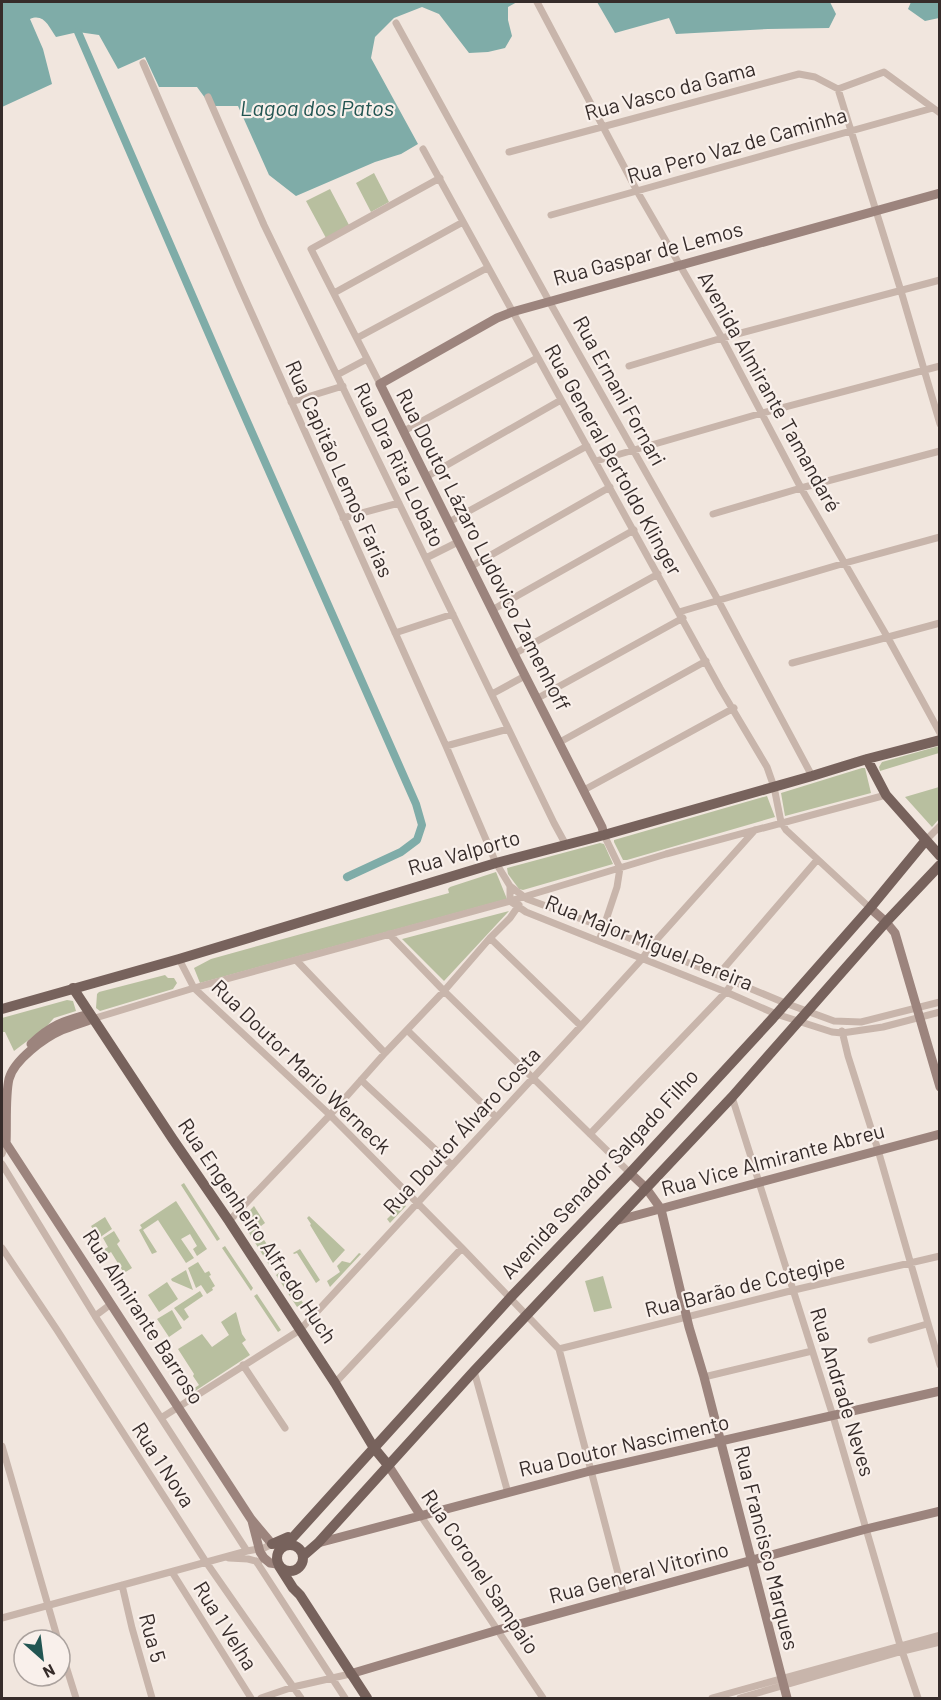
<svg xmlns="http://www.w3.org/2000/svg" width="941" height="1700" font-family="Barlow,sans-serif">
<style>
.green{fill:#b8bf9f}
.water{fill:#7faca8}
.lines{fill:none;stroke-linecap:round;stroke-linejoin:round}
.canal{stroke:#7faca8;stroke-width:8}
.street{stroke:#c8b5ab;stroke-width:7}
.secondary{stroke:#9c847d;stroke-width:9}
.primary{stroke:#77625c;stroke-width:10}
.labels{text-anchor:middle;stroke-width:4.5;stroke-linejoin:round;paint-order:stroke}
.street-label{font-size:21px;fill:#362c2a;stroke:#f9f0eb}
.water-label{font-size:22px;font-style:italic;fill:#225552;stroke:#f9f0eb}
</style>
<rect width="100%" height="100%" fill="#f1e6de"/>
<path class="green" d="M374 173 389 202 371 212 356 183Z
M330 189 349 225 326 238 306 201Z
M939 746V753L880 771 879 767 882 762Z
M862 768H865L871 793 785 816 781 793Z
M939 787V819L932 827 905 797Z
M767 796 775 817 627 860H623L614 842V840Z
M600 843 604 844 613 864 523 890 519 889 508 874 507 868Z
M496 872 507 899 200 983 194 968 211 959 449 893 448 889 450 887Z
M509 911 444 981 402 939Z
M165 975 168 978H174L177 983 173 989 100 1011 96 1008 97 994 99 992Z
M67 1000 73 1001 76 1011 54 1018 47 1026 14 1051 5 1032H2V1018Z
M184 1183 220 1239 217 1241 181 1185Z
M398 1198 406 1206 390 1223 387 1219 393 1213 388 1208Z
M176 1201 207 1249 197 1256 193 1249 197 1246 190 1234 181 1239 194 1258 186 1263 158 1220 143 1230 157 1252 152 1254 139 1230 142 1228 140 1225Z
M254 1206 265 1223 257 1229 277 1260 269 1265 241 1220Z
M309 1216 345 1250 333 1263 310 1225 311 1224 307 1218Z
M105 1217 112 1229 99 1238 91 1226Z
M114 1231 120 1241 117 1244 132 1268 124 1273 111 1252 97 1261 93 1256 108 1247 103 1238Z
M225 1246 253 1288 251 1291 222 1248Z
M300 1249 320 1280 316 1283 297 1253 294 1254 293 1253Z
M359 1253 361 1254 330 1287 327 1281 340 1272 337 1266 342 1261 350 1263Z
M198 1262 205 1273 209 1271 211 1275 209 1276 215 1286 212 1288 213 1290 207 1294 201 1285 196 1288 188 1268Z
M186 1270 193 1290 172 1281 171 1279Z
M283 1270 303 1303 297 1307 276 1275Z
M603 1276 612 1308 594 1312 585 1281Z
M167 1282 178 1299 159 1312 148 1295Z
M200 1291 203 1296 184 1309 189 1317 184 1321 174 1308Z
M257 1294 281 1330 278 1332 254 1296Z
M172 1310 182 1328 169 1337 157 1319Z
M236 1312 242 1334 246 1340 242 1343 250 1355 186 1397 184 1395 199 1385 193 1376 194 1374 178 1349 202 1334 212 1347 229 1335 221 1322Z"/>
<path class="water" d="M2 2H517L508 7V20L512 36 505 48 488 52 469 53 439 14 422 7 394 18 375 37 371 58 418 144 401 154 375 162 296 196 269 175 238 106H211L197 87H159L145 57 118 69 99 35 78 32 56 37C49 27 44 13 30 19L43 49 52 84 2 107Z
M597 2H830L836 14 829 28 768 29 676 34 669 18 615 33Z
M911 2H939V18L925 21 908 9Z"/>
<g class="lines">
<path class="canal" d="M78 32 231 385 416 804 422 825 417 840 401 852 347 877"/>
<path class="street" d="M537 2 637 191 722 338 801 488 888 638 940 733
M396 23 549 301 718 600 812 776
M143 63 239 285 446 746 496 863 510 886 527 899 603 927 785 1003 834 1021 861 1022 940 1002
M838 89 901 291 940 424
M838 89 884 72 940 113
M208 97 264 225 554 823 566 845
M423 149 720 688 767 767 774 787 781 822 786 830 870 908
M509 152 799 74 815 77 838 89
M551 215 933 108
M334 293 463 222
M357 338 487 268
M629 366 722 338 940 280
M337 375 367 359
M380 384 311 249 440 178
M291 402 343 386
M404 431 537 358
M596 461 762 413 940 366
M426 477 561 400
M713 514 801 488 940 451
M343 518 399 503
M449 522 587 446
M426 558 458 542
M470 567 610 487
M492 610 634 530
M679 612 845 563 940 537
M395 633 453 614
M514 654 658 574
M792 663 940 623
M492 694 525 676
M538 698 683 618
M560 742 706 661
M446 746 508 729
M584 790 734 708
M926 840 940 826
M510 886V901L526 912 726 992 776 1014 832 1032 842 1033 883 1027 940 1012
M389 934 444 991 630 1173
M490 938 581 1026
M599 941 617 887 620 868 604 835
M179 959 194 988 330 1115 462 1248 559 1349 624 1596
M296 960 385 1053
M718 975 817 860
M92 1019 194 988 510 901 666 854 886 795
M407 1030 496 1117
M842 1031 848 1056 878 1150 940 1365
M361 1080 452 1165
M732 1097 833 1416 900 1645 918 1698
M590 1134 726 992 733 982
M2 1154 6 1144
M2 1164 95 1316 247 1551
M229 1221 330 1115 385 1053 444 991 490 938 510 918 519 905
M2 1248 57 1330 206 1562 301 1698
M95 1316 111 1304
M871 1340 927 1324
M559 1349 794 1290 940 1256
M243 1365 285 1428
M474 1371 508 1493
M704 1377 812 1351
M335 1383 462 1248
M161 1418 300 1330 581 1026 642 959 651 946 755 830
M2 1446 58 1640
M421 1516 543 1698
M229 1558 248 1559 259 1562
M256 1561 345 1698
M172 1572 251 1698
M122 1585 132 1628 152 1698
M2 1618 247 1551 264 1548 272 1544
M60 1647 76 1698
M261 1698 293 1687 350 1674
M712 1698 940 1635
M740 1698 903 1651 940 1642"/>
<path class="secondary" d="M604 835 602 827 514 654 380 384 497 318 512 312 940 193
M870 908 886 922 895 933 940 1087
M31 1044C51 1025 63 1021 89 1014
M2 1137 251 1519 272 1544 282 1547
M6 1144C7 1126 5 1096 9 1079 14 1060 44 1038 62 1030 71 1026 82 1023 92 1019
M630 1173 646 1188 661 1209 689 1327 704 1377 787 1698
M615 1221 940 1134
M388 1465 421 1516
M252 1521 260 1552 264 1558 270 1563 277 1564
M318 1543 590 1471 940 1391
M350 1674 498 1630 866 1529 940 1511"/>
<path class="primary" d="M867 759 886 795 940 856
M73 988 172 1138 229 1221 335 1383 374 1448 388 1465
M2 1009 179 959 496 863 604 835 812 776 867 759 940 740
M272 1544 288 1537
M277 1558a13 13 0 1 1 26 0a13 13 0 1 1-26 0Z
M286 1545 510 1298 630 1173 773 1018 870 908 926 840
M303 1556 318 1543 474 1371 732 1097 886 922 940 865
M279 1566 293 1588 300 1595 367 1698"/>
</g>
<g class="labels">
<g class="street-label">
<text transform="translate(670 91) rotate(-15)" y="7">Rua Vasco da Gama</text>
<text transform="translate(737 146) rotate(-16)" y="7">Rua Pero Vaz de Caminha</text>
<text transform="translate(648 254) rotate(-15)" y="7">Rua Gaspar de Lemos</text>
<text transform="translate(619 391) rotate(61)" y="7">Rua Ernani Fornari</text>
<text transform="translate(769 392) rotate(61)" y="7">Avenida Almirante Tamandaré</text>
<text transform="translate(613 460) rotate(61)" y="7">Rua General Bertoldo Klinger</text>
<text transform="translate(399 465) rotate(64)" y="7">Rua Dra Rita Lobato</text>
<text transform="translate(339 469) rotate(66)" y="7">Rua Capitão Lemos Farias</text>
<text transform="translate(483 550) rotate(63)" y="7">Rua Doutor Lázaro Ludovico Zamenhoff</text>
<text transform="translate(464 853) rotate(-16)" y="7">Rua Valporto</text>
<text transform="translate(649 943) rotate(22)" y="7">Rua Major Miguel Pereira</text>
<text transform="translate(301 1067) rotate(44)" y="7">Rua Doutor Mario Werneck</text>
<text transform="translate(462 1131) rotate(-47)" y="7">Rua Doutor Álvaro Costa</text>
<text transform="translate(773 1160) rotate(-15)" y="7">Rua Vice Almirante Abreu</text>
<text transform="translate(600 1174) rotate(-47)" y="7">Avenida Senador Salgado Filho</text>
<text transform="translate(257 1231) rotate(56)" y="7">Rua Engenheiro Alfredo Huch</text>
<text transform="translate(745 1286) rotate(-14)" y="7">Rua Barão de Cotegipe</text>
<text transform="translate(143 1317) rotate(57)" y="7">Rua Almirante Barroso</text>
<text transform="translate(842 1392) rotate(73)" y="7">Rua Andrade Neves</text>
<text transform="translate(624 1446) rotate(-13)" y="7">Rua Doutor Nascimento</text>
<text transform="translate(163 1465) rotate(57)" y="7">Rua 1 Nova</text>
<text transform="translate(766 1548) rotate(76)" y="7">Rua Francisco Marques</text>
<text transform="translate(480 1572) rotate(56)" y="7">Rua Coronel Sampaio</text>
<text transform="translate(639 1573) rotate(-15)" y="7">Rua General Vitorino</text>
<text transform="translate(225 1626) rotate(58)" y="7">Rua 1 Velha</text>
<text transform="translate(152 1638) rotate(75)" y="7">Rua 5</text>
</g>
<g class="water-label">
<text x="317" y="116">Lagoa dos Patos</text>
</g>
</g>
<rect width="941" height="1700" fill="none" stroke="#362c2a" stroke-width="6"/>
<g transform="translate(42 1658) rotate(152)"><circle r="28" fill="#f9f0eb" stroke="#aba29e" stroke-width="1.5"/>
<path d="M0-4.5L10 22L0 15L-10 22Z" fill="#225552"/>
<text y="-9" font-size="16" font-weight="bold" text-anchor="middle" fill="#362c2a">N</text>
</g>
</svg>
